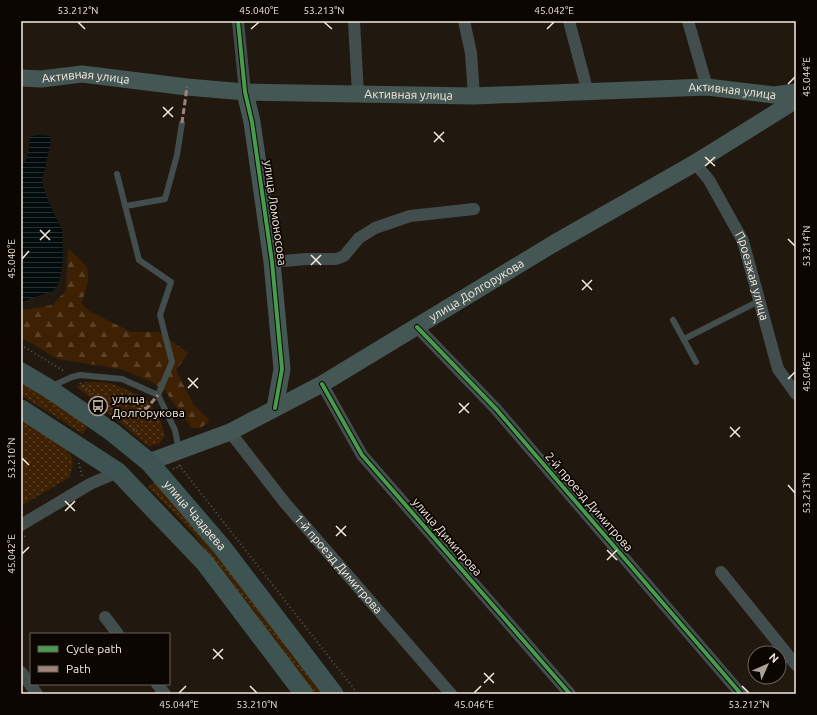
<svg xmlns="http://www.w3.org/2000/svg" width="817" height="715" font-family="Ubuntu,sans-serif">
<style>
.grass{fill:url(#grass-dots)}
.forest{fill:url(#forest-firs)}
.water{fill:url(#water-rules)}
.lines{fill:none;stroke-linecap:round;stroke-linejoin:round}
.path{stroke:#505653;stroke-width:2;stroke-dasharray:1 3;stroke-linecap:butt}
.lane{stroke:#424e4d;stroke-width:6}
.street{stroke:#424e4d;stroke-width:12}
.secondary{stroke:#455754;stroke-width:17}
.primary{stroke:#3e5452;stroke-width:19}
.quiet{stroke:#a18479;stroke-width:3;stroke-dasharray:6 3;stroke-linecap:butt}
.cycleway-casing{stroke:#0c0602;stroke-width:6}
.cycleway{stroke:#469c4c;stroke-width:4}
.ticks{fill:none;stroke:#f6eadf;stroke-width:1.5}
.labels{text-anchor:middle;stroke-width:3.5;stroke-linejoin:round;paint-order:stroke}
.street-label{font-size:12px;fill:#f6eadf;stroke:#0c0602}
.poi-label{font-size:12px;fill:#f6eadf;stroke:#0c0602;text-anchor:start}
.neatline{fill:none;stroke:#f6eadf;stroke-width:1.5}
.ticks-label{font-size:10px;text-anchor:middle;fill:#f6eadf}
</style>
<defs>
<pattern id="grass-dots" width="8" height="8" patternUnits="userSpaceOnUse"><rect width="8" height="8" fill="#3d2102"/><path d="M2 2h.1M6 6h.1" fill="none" stroke="#5a4126" stroke-width="1.8" stroke-linecap="round"/></pattern>
<pattern id="forest-firs" width="22" height="20" patternUnits="userSpaceOnUse"><rect width="22" height="20" fill="#3d2102"/><path d="M5 1l3.5 6h-7zM16 11l3.5 6h-7z" fill="#5a4126"/></pattern>
<pattern id="water-rules" width="6" height="5" patternUnits="userSpaceOnUse"><rect width="6" height="5" fill="#030c0c"/><path d="M0 2.5h6" fill="none" stroke="#28302f"/></pattern>
</defs>
<rect width="100%" height="100%" fill="#211910"/>
<path class="grass" d="M21 381 88 425 83 434 21 395Z
M86 382 110 383 144 397 158 414 165 436 159 444 148 446 77 387Z
M21 417C33 425 68 446 72 458 74 464 71 471 70 477L21 506Z
M156 481 204 533 327 694H315L192 532 148 487Z"/>
<path class="forest" d="M68 249C73 253 84 262 87 268 91 278 85 294 81 303L89 311 131 332H159L188 353 176 370 193 404 210 421 200 428H192L165 391 150 381 121 369 58 359 21 337V309L23 310 53 305 66 290Z"/>
<path class="water" d="M38 135 51 136 50 145 42 182 47 198 62 230 63 263 59 283 53 291 29 299 23 302 21 301V167C29 159 29 148 30 137Z"/>
<g class="lines">
<path class="path" d="M21 345 64 371
M80 383 118 415
M118 415 142 436
M79 463 82 476
M179 465 358 694
M173 469 181 466
M21 539 27 535"/>
<path class="lane" d="M117 174 139 260 171 282 160 315 172 362 158 395
M126 206 165 199 177 155 182 123
M673 320 696 362
M684 339 759 301
M50 387 72 377 80 375 122 379 158 395 175 430 179 450"/>
<g class="street">
<path d="M238 21 245 92"/>
<path d="M354 21 358 94"/>
<path d="M464 21 471 53 474 96"/>
<path d="M569 21 588 93"/>
<path d="M688 21 707 87"/>
<path id="s1" d="M695 163 709 180 743 241 778 369 796 394"/>
<path d="M272 262 306 259H336L344 256 359 238 375 228 410 216 474 209"/>
<path d="M417 327 496 409 741 694"/>
<path d="M322 384 362 455 570 694"/>
<path id="s2" d="M230 432 285 503 451 694"/>
<path d="M21 525 90 484 118 472"/>
<path d="M721 572 796 665"/>
<path d="M105 617 118 634"/>
<path d="M21 672 37 694"/>
<path d="M157 684 165 694"/>
</g>
<g class="secondary">
<path id="s3" d="M21 78 41 79 82 74 187 87 245 92 474 96 707 87 774 95 796 92"/>
<path d="M245 92 252 122 272 262 282 369 275 408"/>
<path id="s4" d="M149 462 230 432 322 384 553 244 695 163 796 100"/>
</g>
<g class="primary">
<path id="s5" d="M21 372 48 388 112 432 149 462 222 547 334 694"/>
<path d="M21 409 118 472 205 563 304 694"/>
</g>
<path class="quiet" d="M182 123 187 87
M118 415 147 408 158 395"/>
<g class="cycleway-casing">
<path id="cycleway" d="M238 21 245 92 252 122 272 262 282 369 275 408
M417 327 496 409 741 694
M322 384 362 455 570 694"/>
</g>
<use href="#cycleway" class="cycleway"/>
</g>
<path class="ticks" d="M78 22 85 29M324 22 332 29M251 29 259 22M547 29 554 22M788 84 795 77M163 107 173 117M163 117 173 107M434 132 444 142M434 142 444 132M705 157 715 166M705 166 715 157M40 230 50 240M788 239 795 246M40 240 50 230M311 255 321 265M22 259 29 251M311 265 321 255M582 280 592 290M582 290 592 280M188 378 198 388M788 379 795 372M188 388 198 378M459 403 469 413M459 413 469 403M730 427 740 437M730 437 740 427M22 458 29 465M788 485 795 493M65 501 75 511M65 511 75 501M336 526 346 536M336 536 346 526M607 550 617 560M22 554 29 547M607 560 617 550M213 649 223 659M213 659 223 649M484 673 494 683M484 683 494 673M250 686 257 693M742 686 749 693M179 693 186 686M474 693 481 686"/>
<defs>
<g id="bus-ring" transform="scale(1)"><circle r="9.5" fill="#0c0602" stroke="#aba197" stroke-width="1.5"/><path d="M-5-6H5V4H4V6H2V4H-2V6H-4V4H-5ZM-3.5-4V0h7V-4ZM-3.5 1.2v1.5H-2V1.2ZM2 1.2v1.5H3.5V1.2Z" fill="#aba197"/></g>
</defs>
<g fill-rule="evenodd">
<use href="#bus-ring" x="98" y="406"/>
</g>
<g class="labels">
<g class="street-label">
<text dy="4" stroke="none"><textPath href="#s3" startOffset="65">Активная улица</textPath></text>
<text dy="4" stroke="none"><textPath href="#s3" startOffset="713">Активная улица</textPath></text>
<text dy="4" stroke="none"><textPath href="#s3" startOffset="389">Активная улица</textPath></text>
<text transform="translate(275 213) rotate(82)" y="4">улица Ломоносова</text>
<text dy="4" stroke="none"><textPath href="#s1" startOffset="128">Проезжая улица</textPath></text>
<text dy="4" stroke="none"><textPath href="#s4" startOffset="371">улица Долгорукова</textPath></text>
<text transform="translate(589 502) rotate(49)" y="4">2-й проезд Димитрова</text>
<text dy="4" stroke="none"><textPath href="#s5" startOffset="227">улица Чаадаева</textPath></text>
<text transform="translate(447 537) rotate(49)" y="4">улица Димитрова</text>
<text dy="4" stroke="none"><textPath href="#s2" startOffset="171">1-й проезд Димитрова</textPath></text>
</g>
<g class="poi-label">
<text x="112" y="403">улица<tspan x="112" dy="14">Долгорукова</tspan></text>
</g>
</g>
<rect width="817" height="715" fill="none" stroke="#0c0602" stroke-width="44"/>
<rect x="30" y="633" width="140" height="52" fill="#0c0602" stroke="#6a615a"/>
<rect x="38" y="646" width="20" height="6" fill="#469c4c" stroke="#6a615a"/>
<text x="66" y="653" font-size="12" fill="#f6eadf">Cycle path</text>
<rect x="38" y="666" width="20" height="6" fill="#a18479" stroke="#6a615a"/>
<text x="66" y="673" font-size="12" fill="#f6eadf">Path</text>
<g transform="translate(767 665) rotate(45)"><circle r="19" fill="#0c0602" stroke="#6a615a"/>
<path d="M0-3L7 15L0 10L-7 15Z" fill="#aba197"/>
<text y="-6" font-size="11" font-weight="bold" text-anchor="middle" fill="#f6eadf">N</text>
</g>
<rect x="22" y="22" width="773" height="671" class="neatline"/>
<g class="ticks-label">
<text x="78" y="14">53.212°N</text>
<text x="259" y="14">45.040°E</text>
<text x="324" y="14">53.213°N</text>
<text x="554" y="14">45.042°E</text>
<text transform="translate(806 77) rotate(-90)" y="4">45.044°E</text>
<text transform="translate(806 246) rotate(-90)" y="4">53.214°N</text>
<text transform="translate(11 259) rotate(-90)" y="4">45.040°E</text>
<text transform="translate(806 372) rotate(-90)" y="4">45.046°E</text>
<text transform="translate(11 458) rotate(-90)" y="4">53.210°N</text>
<text transform="translate(806 493) rotate(-90)" y="4">53.213°N</text>
<text transform="translate(11 554) rotate(-90)" y="4">45.042°E</text>
<text x="179" y="708">45.044°E</text>
<text x="257" y="708">53.210°N</text>
<text x="474" y="708">45.046°E</text>
<text x="749" y="708">53.212°N</text>
</g>
</svg>
